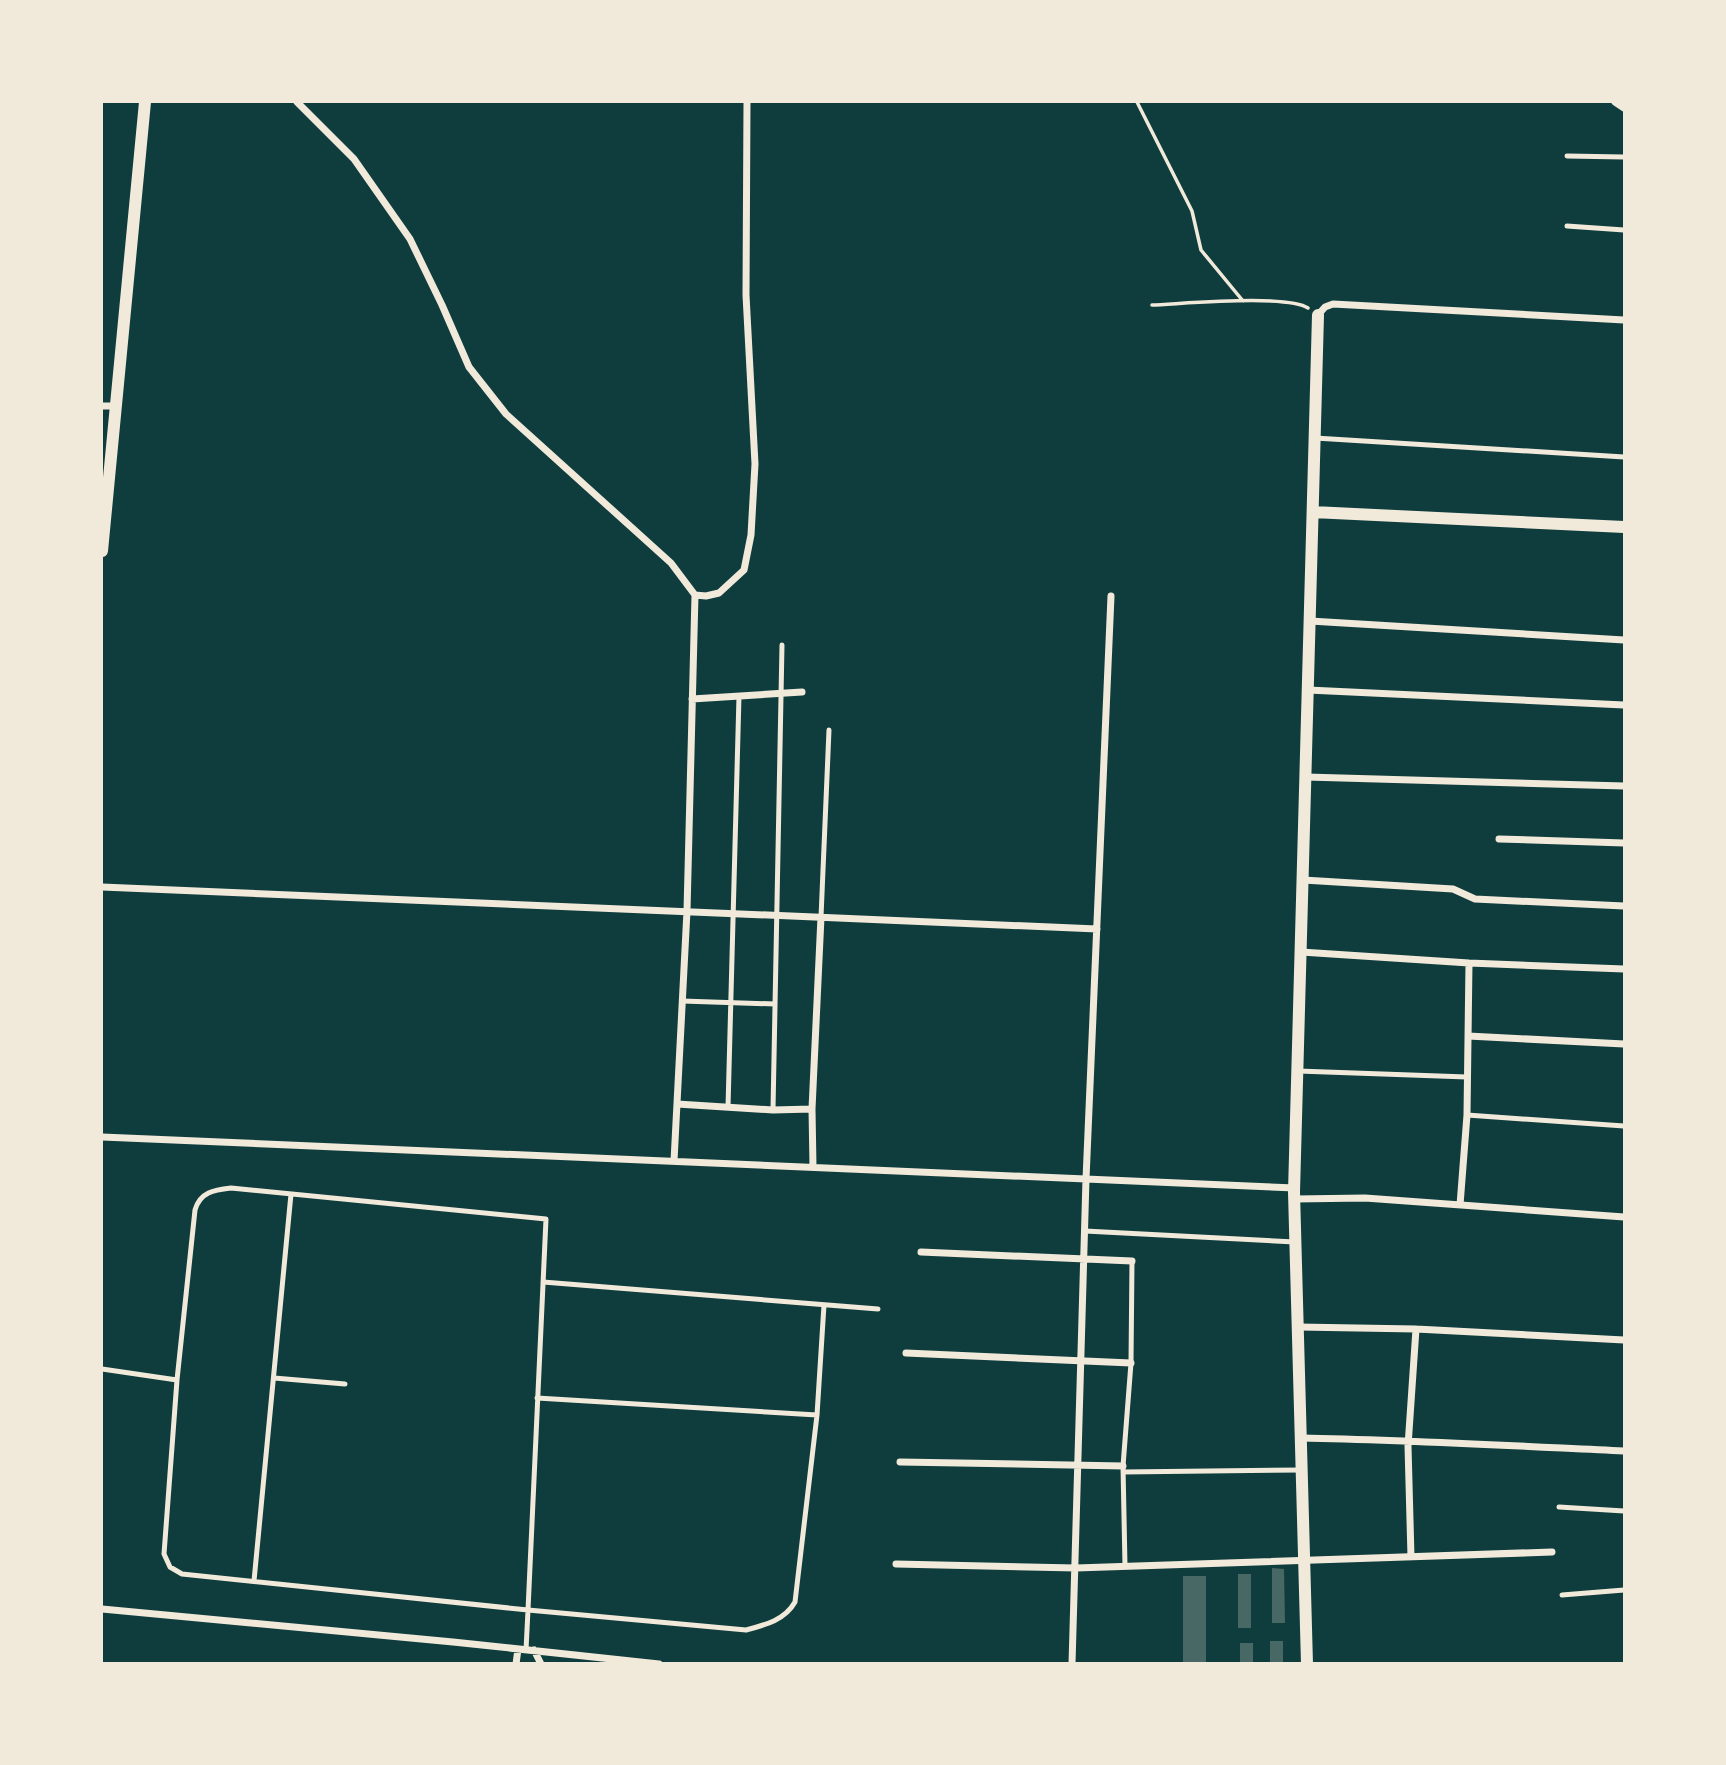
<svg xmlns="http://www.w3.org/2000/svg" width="1726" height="1765" font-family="'Fira Sans Condensed',sans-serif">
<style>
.building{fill:#486865}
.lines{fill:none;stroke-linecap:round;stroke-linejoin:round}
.path{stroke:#f1e9da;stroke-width:3.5}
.service{stroke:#f1e9da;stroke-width:5}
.minor{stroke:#f1e9da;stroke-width:7}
.tertiary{stroke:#f1e9da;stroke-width:12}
</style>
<rect width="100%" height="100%" fill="#0f3d3e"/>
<path class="building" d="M1272 1568 1284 1569 1285 1623H1272Z
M1238 1574H1251V1628H1238Z
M1183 1576H1206V1664H1183Z
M1270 1641H1283V1664H1270Z
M1240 1643H1253V1664H1240Z"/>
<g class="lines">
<path class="path" d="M1137 102 1192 211 1201 250 1243 301
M1152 305C1182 304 1287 294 1308 308"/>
<path class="service" d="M1567 156 1624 157
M1567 226 1624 230
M1315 438 1624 457
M821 917 829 730
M682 1001 775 1004
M1298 1071 1467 1077
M728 1107 739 696
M773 1110 782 645
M1467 1115 1624 1126
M1085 1231 1295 1242
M543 1282 878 1309
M102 1369 177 1380
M274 1378 345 1384
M537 1398 817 1415
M1123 1472 1302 1470
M1559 1507 1624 1511
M1125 1566 1123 1466 1131 1363 1132 1261
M254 1581 291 1194
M1562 1595 1624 1590
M526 1650 528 1610 546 1219 231 1188C214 1190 200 1192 195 1210L177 1380 164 1554 170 1567 182 1574 528 1610 746 1630C765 1625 785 1620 795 1602L817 1415 824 1305"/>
<path class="minor" d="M297 102 354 159 410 239 442 305 469 367 506 414 671 563 695 595 687 911 674 1161
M1615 102 1624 108
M1318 315 1325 307 1333 304 1624 320
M102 406H115
M695 595 706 596 719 593 744 570 751 535 755 464 746 295 747 102
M1310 621 1624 640
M1308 690 1624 705
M692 699 802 692
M1306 777 1624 786
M1499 839 1624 843
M1303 880 1453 889 1475 899 1624 906
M102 887 1097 929
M1301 952 1469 963 1624 969
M1468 1036 1624 1044
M677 1104 773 1110 812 1109
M102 1137 1295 1188
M813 1167 812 1109 821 917
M1295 1199 1365 1198 1624 1217
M1460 1205 1467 1115 1469 963
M921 1252 1132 1261
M1298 1327 1416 1329 1624 1340
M906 1353 1131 1363
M1301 1438C1409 1440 1517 1446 1624 1451
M900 1462 1123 1466
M1411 1557 1408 1446 1416 1329
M896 1564 1076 1568 1552 1552
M102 1609 453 1642 659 1664
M534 1650 541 1664
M516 1664 518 1649
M1072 1664 1086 1179 1111 596"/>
<path class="tertiary" d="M1313 512 1624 527
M102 551 145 102
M1307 1664 1294 1192 1318 315"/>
</g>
<rect width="1726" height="1765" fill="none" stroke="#f1e9da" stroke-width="206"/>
</svg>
